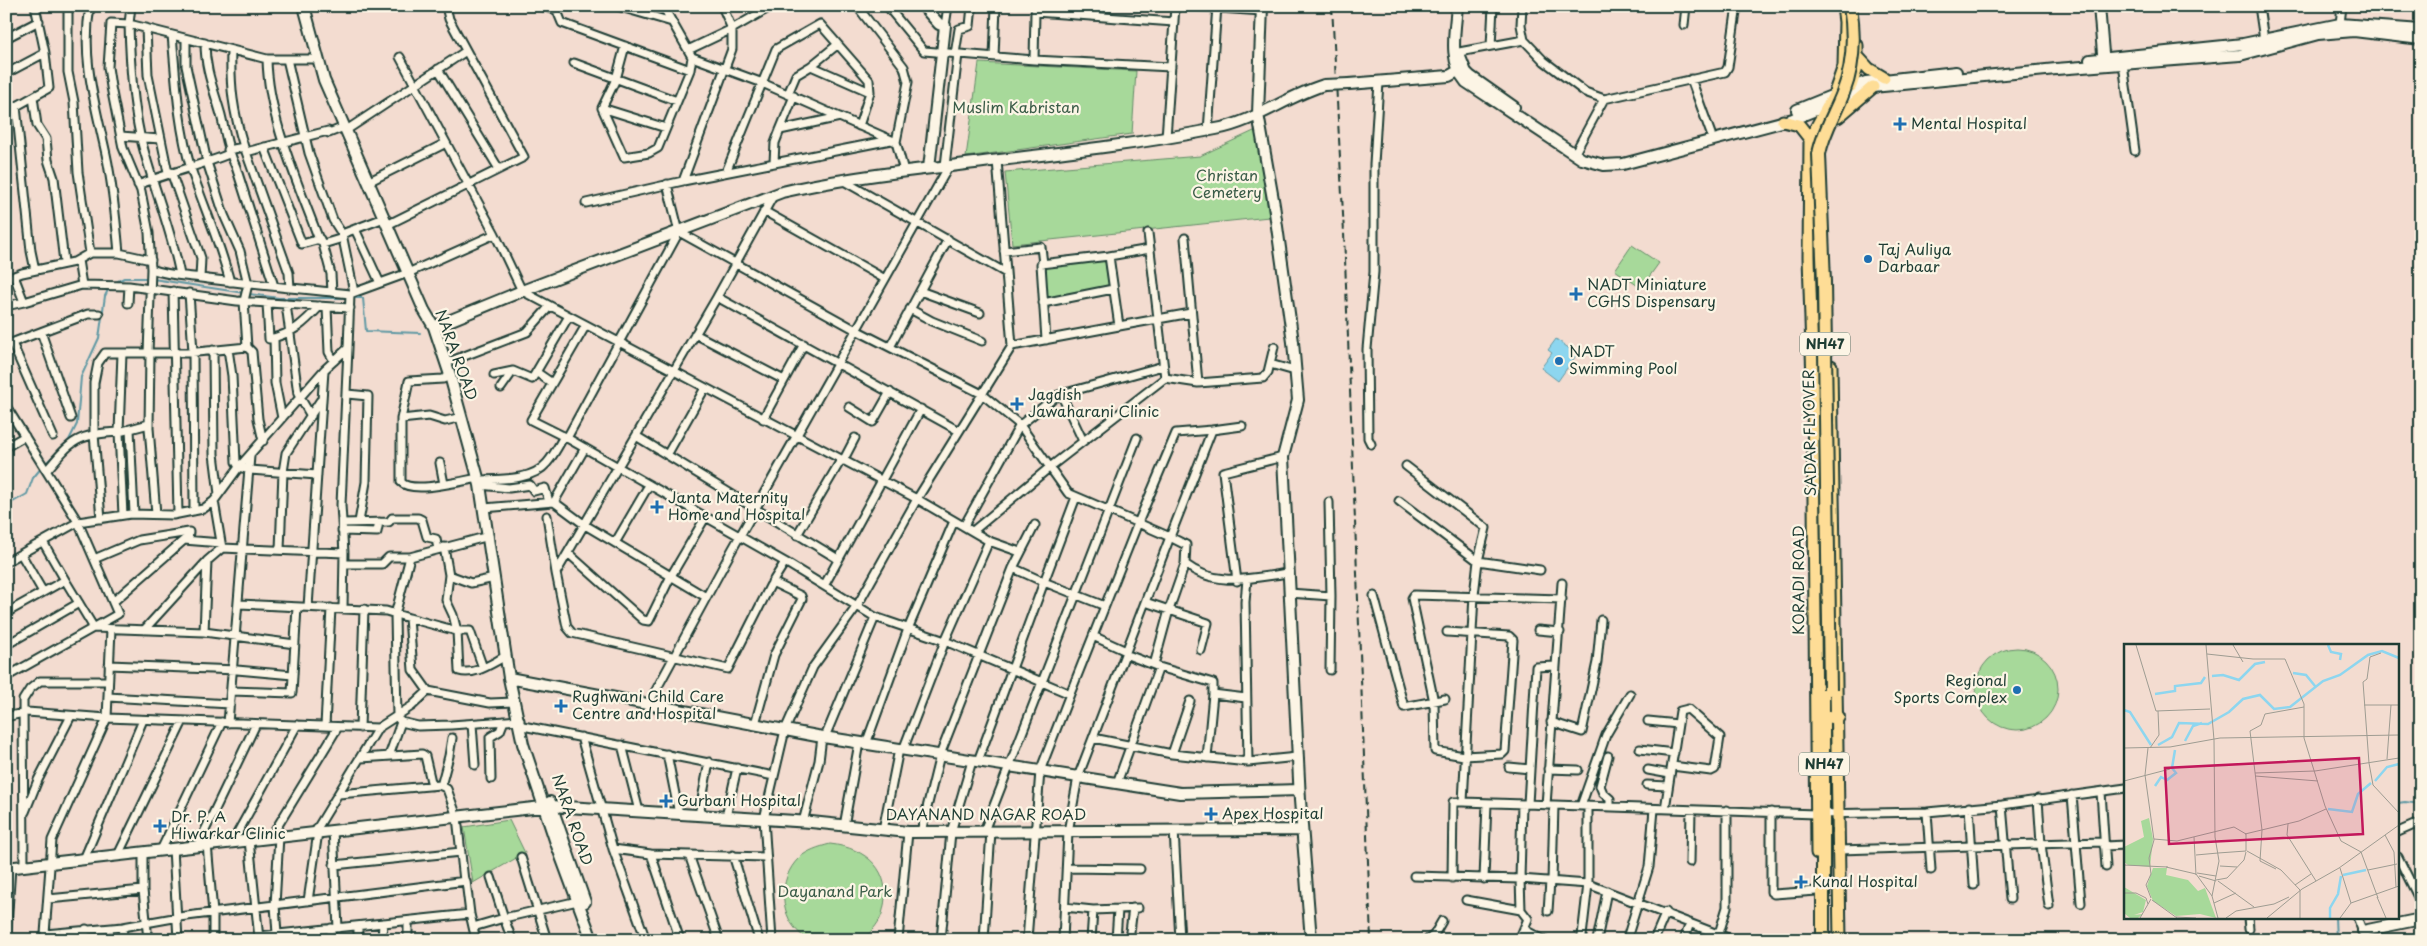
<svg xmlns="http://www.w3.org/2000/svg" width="2427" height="946" font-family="'Playpen Sans',sans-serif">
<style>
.green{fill:#a7d99a;stroke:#638b67}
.water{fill:#8dd6ef;stroke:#6199a4}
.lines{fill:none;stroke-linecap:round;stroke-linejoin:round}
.stream{stroke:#6199a4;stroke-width:2}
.street-casing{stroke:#1f3d34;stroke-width:11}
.secondary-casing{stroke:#1f3d34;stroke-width:14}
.primary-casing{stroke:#1f3d34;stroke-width:15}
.highway-casing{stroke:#1f3d34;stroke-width:16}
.street{stroke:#fcf5e5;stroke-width:7}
.secondary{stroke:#fcf5e5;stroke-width:10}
.primary{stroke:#fedd96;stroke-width:11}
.highway{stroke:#fedd96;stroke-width:12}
.rail{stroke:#1f3d34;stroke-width:2;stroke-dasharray:8 4;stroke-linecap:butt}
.secondary-bridge-casing{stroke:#1f3d34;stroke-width:14;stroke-linecap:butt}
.highway-bridge-casing{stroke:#1f3d34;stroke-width:16;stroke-linecap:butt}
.secondary-bridge{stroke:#fcf5e5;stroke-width:10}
.highway-bridge{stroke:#fedd96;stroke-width:12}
.poi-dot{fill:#1f6fb2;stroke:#fcf5e5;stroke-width:2}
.labels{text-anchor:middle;stroke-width:4.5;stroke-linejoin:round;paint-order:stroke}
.shield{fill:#fcf5e5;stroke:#617469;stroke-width:1}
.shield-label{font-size:14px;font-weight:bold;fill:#1f3d34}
.park-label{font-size:15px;fill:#3a5c48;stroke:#fcf5e5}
.poi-label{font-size:15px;fill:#1f3d34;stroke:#fcf5e5;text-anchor:start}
.street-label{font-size:15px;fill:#1f3d34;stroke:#fcf5e5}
.inset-river{fill:none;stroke:#8dd6ef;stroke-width:2.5}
.inset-road{fill:none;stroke:#9e9c92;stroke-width:1}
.view{fill:#c2185b;fill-opacity:0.15;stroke:#c2185b;stroke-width:2.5}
.inset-edge{fill:none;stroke:#1f3d34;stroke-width:2.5}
</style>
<rect width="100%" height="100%" fill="#f3dcd0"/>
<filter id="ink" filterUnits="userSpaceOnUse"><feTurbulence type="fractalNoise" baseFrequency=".02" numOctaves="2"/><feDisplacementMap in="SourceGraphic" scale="10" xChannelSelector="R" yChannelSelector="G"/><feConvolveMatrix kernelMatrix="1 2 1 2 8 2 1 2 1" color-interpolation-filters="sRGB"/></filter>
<g filter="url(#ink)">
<path class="green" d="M979 63 1136 71 1132 134 966 157Z
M1256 130 1269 217 1012 244 1005 172 1200 156Z
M1632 245 1659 263 1641 288 1615 270Z
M1105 261 1109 287 1047 299 1043 267Z
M1976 689a41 41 0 1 1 82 0a41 41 0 1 1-82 0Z
M509 820 525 853 473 883 464 827Z
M830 844C867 848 893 871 883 910 881 921 872 932 863 938 856 943 811 941 803 936 779 918 777 879 799 858 808 850 819 847 830 844Z"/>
<path class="water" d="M1556 339 1577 354 1558 381 1541 368 1552 353 1548 350Z"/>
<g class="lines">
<path class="stream" d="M153 279 244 293
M114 283 124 278H148
M249 294 279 298H363L366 331 420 333
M45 464 69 440 77 424 81 377 99 338 105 296 109 288
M6 506 27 494 33 478 42 467
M2398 803 2405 802 2421 804
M2335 917 2336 940"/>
<g class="street-casing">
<path id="street" d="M68 6V72L74 102 78 172 90 253
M90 6C81 59 95 103 106 154 113 186 116 219 119 253
M131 6 129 24 267 59H318
M539 6 557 10
M555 6 562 23 690 70
M617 6 672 22
M663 6 692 57 760 82 896 142
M857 6 904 67 908 82 896 142 904 171
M887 6 924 51 1034 60
M1190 6 1262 11
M1522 6 1521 25 1524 40 1544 61 1585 92 1604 99 1725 72 1728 67 1737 6
M2259 6 2264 40
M2340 24 2342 6
M1684 25 1686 6
M945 26 948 6
M146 28 148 75 168 173
M172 35C176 79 178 126 191 169 204 207 220 243 230 282
M6 38 39 21
M205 43C205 70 214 90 221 115 226 135 227 149 236 167L274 286
M625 46 616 79 602 108 624 157 649 153 658 148 690 70 692 57
M1491 46 1493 6
M231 50C230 87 233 111 244 147
M688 50 732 29 772 6
M1459 52 1524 40
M955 54 959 29 970 26 972 6
M400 57 495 234
M994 57 996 6
M267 59C268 117 298 183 318 237L323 244 343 238
M287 59 309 153 333 220 342 234
M574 63 677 101
M2123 64 2135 151
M811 66 837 45
M1171 67 1034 60 1035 12 1174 22
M438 69 499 169
M9 72 45 53 35 6
M1691 79 1711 134
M788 94 796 75 811 66 870 92
M794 96 780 130 840 117
M33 97 37 125 46 139 48 160 54 178 64 262
M16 106 31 251 35 270
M602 108 666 128
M6 112 49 88 45 53
M345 131 466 51
M1208 131 1217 6
M121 136 160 139
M1166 138 1175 6
M264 147 302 244 320 239
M1577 149 1604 99
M246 152 289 273 290 288
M774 162 775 143 780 130
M945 166 958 54
M171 172 201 258 200 278
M726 172 776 49 820 24 869 80 870 92 859 126
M842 180 1006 273
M683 181 732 49V29L722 6
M368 182 446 143
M667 184 679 232 567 438 785 562 875 617 945 641 903 750
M138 185C168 173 199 166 229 154L228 150 244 147 246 152 328 131 329 133 344 127
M586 203 683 181 891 140
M764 211 885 279
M387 225 524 157 449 19 446 6
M355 229 380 283
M1185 238 1198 383
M323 244 331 274 332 292
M1004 251 1041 247 1043 264
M180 275C171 227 151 182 140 135 132 98 130 62 129 24L111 23 108 67 111 87 123 148 141 191 149 233 151 269C169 276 189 276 208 279 255 285 303 289 350 294
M82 285 129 286
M173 291 178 514
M920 291 980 313
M354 292 342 234 384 218
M189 293 193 352 194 511
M717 297 773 196
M24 302 82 285 78 260
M128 303 129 286 237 301 350 308
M267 303 269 339C294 333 303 324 320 306
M1043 303 1113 289
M286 304 298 394 311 416
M6 306 24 302 14 276 22 273 74 262 90 253H119L151 260
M327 307 329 352 334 361
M910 309 932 321 982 341
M1119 326 1191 313
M41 332 71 418
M695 334 784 380
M274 338 275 383 282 418
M1046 340 1041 264 1109 256
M12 343 53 436
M6 345 88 314H99
M1012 346 1119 326 1109 256 1150 249
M247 347 252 352 258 419 263 441
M890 347 948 239
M228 349 232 376 236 462 239 467 250 470 317 475
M213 350 214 454 219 494
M122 353 119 432 149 424
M148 353 151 269
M150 353 149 428 156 514
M446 363 527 332 550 306
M1270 364 1295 371
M536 372 552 383
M494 375 513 371
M450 376 443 379 409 381 401 419V482C412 494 462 481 478 478
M1165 378 1198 383 1263 378 1268 372 1274 347
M501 388 513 371 532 379 569 316
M347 394 368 396 366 482 359 522
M1061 394 1083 441
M6 406 78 522 131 514 173 515 203 509 214 501 239 467 324 370 348 348 350 294 408 273 495 234 522 291 917 499 989 541 945 641 1070 694 1138 523 1170 537 1212 430 1176 433 1138 523 1068 493 1020 425 982 394 856 330 679 232
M849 407 873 422 890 392
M401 419 429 416 445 421 462 417
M763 419 804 344
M130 429 134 514
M1212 430 1242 426
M636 436 838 559
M567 438 531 420 586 325
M1371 444 1368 438 1367 349 1374 272V164L1379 82
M6 447 25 436
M667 455 705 388
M843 461 855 438
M440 463 444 484
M1406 466 1486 528 1478 561 1474 595 1463 802 1816 814 1927 812 2002 805 2126 788
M47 470C72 440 78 434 119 432L123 515
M478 480C501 479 532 481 547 463 554 455 559 445 564 436
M480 485 509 488 530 485 534 491 545 488 549 502
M1076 497 1044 582 1105 606
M1399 501 1478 561 1540 570
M554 502 585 448
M1329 502 1331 596 1330 670
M484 508 554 502 585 525 706 597
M547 516 556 573
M101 519 94 434V383L98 363 105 353H187L247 347 244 301 248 284 240 251 224 215 207 162 186 66V39
M342 523 389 522 392 518H418L422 520 427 537 436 539 438 549
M964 526 1020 425 1058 395 1163 366
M342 531 377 532 379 522
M973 531 1050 467 1165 378 1148 233
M797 535 841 460
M989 541 1020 552
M43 542 65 580
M615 543 649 485
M222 548 344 553 343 608
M280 550 283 472 286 453 320 401
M344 553 341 505 348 348
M568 553 643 620 649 621 671 576 705 518
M21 554 43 592
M410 557 395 615 397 717 401 722 418 726 451 725 520 720
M94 559 139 540 189 532 188 540
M6 562 78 522 118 614 6 677
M785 562 770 586 728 669 572 633 567 627 556 573 717 297 959 431
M344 564H382L389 557H410L489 536
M449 575 471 583 495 578
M1247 579 1245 602 1248 762
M1237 581 1223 472 1283 457
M824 586 921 409
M1289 593 1331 596
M1374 596 1404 707 1445 699
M113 602 184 540 221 543
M1145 602 1208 623 1201 650
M239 604 386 611 409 618 413 670 428 691 490 703 514 702
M308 607 324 371
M6 613 65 580 94 628 204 632 207 561 222 548 214 501
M409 618 457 631 453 615 446 600 449 575 444 547
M144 630 207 561
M1538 630 1560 632
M204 632 295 644
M1447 632 1509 636 1513 640 1505 751 1502 754 1464 756 1435 751 1434 702 1412 598 1414 595 1562 599
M1093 636 1126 651
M6 645 79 603
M1125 654 1159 667 1213 683V694
M109 665 237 670 293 675
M1154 665 1169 610 1185 564
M483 668 470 631H457L459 671C475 676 492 663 506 656
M231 691 292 693 297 607
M108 697 230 704
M649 703 732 550 949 166
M6 717 27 712 107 718 111 629
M1648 721 1678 724
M1551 722 1582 732 1597 662 1601 620
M228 723 250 456
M518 723 523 726 774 776
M472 724 475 765
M755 724 774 655 802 599 801 596 772 582
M325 726 331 608
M360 728 364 609
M378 728 412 706 428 691
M581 737 613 849 646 940
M825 737 875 617
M1093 738 1172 754 1248 762 1297 757
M866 744 908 629 954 521
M622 745 639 811
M1640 749 1674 753
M667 754 679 814
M1172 754 1190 701
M389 756 401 722
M1608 756 1600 786 1603 793 1610 799V807
M361 758 422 754 425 756 432 786
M1207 758 1213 694 1246 698
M978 761 1044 582 1013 568
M1509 767 1530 769
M1548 769 1578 770
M1648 770 1670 774
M491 779 490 737 500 731 504 721
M1117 783 1159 667
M1647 785 1668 786
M441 786 449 756 452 738
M2101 792 2106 867
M339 794 440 785 447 789 457 817 464 881
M2072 795 2081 903
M2038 799 2041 844 2049 906
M1522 804 1520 879 1588 884 1733 940
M1528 804 1536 667 1555 666
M1546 805 1562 583
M2002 805 2010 899
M1581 806 1606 735 1630 694
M1969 807 1974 885
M1665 809 1680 711 1688 709 1720 737 1715 769 1711 771 1672 766
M25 812 38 780 71 716
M1771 812V892L1774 894 1817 891
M1927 812 1931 870
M699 815 709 762
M726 817 737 768
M803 822 819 761 822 737
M844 826 859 743
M333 830 338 928
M883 830 899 749
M1174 830 1180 940
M984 831 1137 438
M921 832 940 755 1013 568 1035 525
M2398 832 2414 825 2418 826 2421 831
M271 837 338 727
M249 840 259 939
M233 841 297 725
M207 844 213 913V940
M198 845 256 724
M2104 846 2126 845
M173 848 178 940
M613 849 651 854 766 857
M161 850 222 722
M1839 850 2104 842
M651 854 680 940
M118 855 183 721
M689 855 719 940
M733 855 759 940
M521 857 547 940
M2398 857 2421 903
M84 859 143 720
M1690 862 1691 810
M24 865 23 700 30 689 40 681H108
M334 865 461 852
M1067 868 1140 869
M1414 876 1520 879 1521 910 1528 919 1519 940
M1452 878 1453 802H1463
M1484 879 1487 803
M1552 881 1554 805
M143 890V852
M48 899 143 890 148 940
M1466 900 1521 910
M308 901 318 832
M1065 907 1093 910 1091 940
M1118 909 1138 908
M1093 910 1118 909 1116 940
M1548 911 1550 881
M2248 917 2249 929
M2357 917 2366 940
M2390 917 2393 925
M473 927 504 918 491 877
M1525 930 1544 940
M45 934 52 840 107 718 378 728 315 832
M277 934 275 905 279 836
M1628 935 1649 867 1654 809
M259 936 470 914
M1582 936 1588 884V806
M6 940 11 867
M45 940V934L123 927 179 917 466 881 470 914 476 940
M85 940 86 929
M122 940 123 927
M305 940 306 931
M331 940V928
M358 940V926
M382 940 383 923
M408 940V921
M512 940 504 918 582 900
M772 940 764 819 785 730 813 667 857 606 917 499 1012 346 997 160
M898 940 908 832
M941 940 951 832 972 761
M984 940 991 831
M1027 940 1040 771 1070 694
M1063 940 1068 832 1078 777 1170 537 1186 545 1185 564C1216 588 1252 578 1288 573
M1129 940 1133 908
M1427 940 1434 935 1442 921
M1597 940 1607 891
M1654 940 1666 912
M1684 940 1690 923
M1717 940 1727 907V810"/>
</g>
<g class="secondary-casing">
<path id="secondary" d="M304 6 324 80 424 310 434 327 449 372 480 485 509 678 523 744 556 843 592 940
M923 6 939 24 945 26 929 168
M1262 6 1258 114 1274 205 1293 342 1298 400 1283 457 1300 800 1311 940
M1457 6C1455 32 1448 61 1466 82L1582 159 1604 165 1623 164 1793 119 1873 87 2056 69 2240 55 2318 34 2354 31 2421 39
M2099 6 2104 65
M1460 57 1466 72 1470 76 1514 107
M2090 60 2243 44 2340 24 2421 30
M1349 84 1449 76 1463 68
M1797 110 1866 82 1956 72
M434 327 522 291 782 192C837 179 894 172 950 166 1039 155 1129 146 1216 129 1255 122 1287 96 1324 85
M509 678 817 736 1180 793 1299 790
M550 802 585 902
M6 868 551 806 811 822 908 832 1302 830
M2363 931 2421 919"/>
</g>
<g class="primary-casing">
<path id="primary" d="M1858 57 1869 69 1884 78
M1851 86 1857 68V45
M1838 117 1873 87
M1783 121 1799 125 1810 139
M1831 366 1840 940
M1817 853 1813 382 1809 257 1810 139 1834 95 1844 66 1845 22 1843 6"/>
</g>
<g class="highway-casing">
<path id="highway" d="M1831 717H1838
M1823 940V689"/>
</g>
<use href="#street" class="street"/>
<use href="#secondary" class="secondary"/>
<use href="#primary" class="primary"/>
<use href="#highway" class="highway"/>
<path class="rail" d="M1332 6 1344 233 1371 940"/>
<g class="secondary-bridge-casing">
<path id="secondary-bridge" d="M1324 85 1349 84"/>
</g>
<g class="highway-bridge-casing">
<path id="highway-bridge" d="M1830 689 1824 282 1819 154C1823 132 1835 114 1843 93 1854 65 1855 36 1850 6"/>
</g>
<use href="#secondary-bridge" class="secondary-bridge"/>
<use href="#highway-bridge" class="highway-bridge"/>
</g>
</g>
<g class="poi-dot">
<path d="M1897.5 116.5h5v5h5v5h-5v5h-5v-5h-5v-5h5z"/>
<circle cx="1868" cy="259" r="5"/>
<path d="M1573.5 286.5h5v5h5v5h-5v5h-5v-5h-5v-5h5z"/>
<circle cx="1559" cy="361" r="5"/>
<path d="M1014.5 396.5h5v5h5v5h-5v5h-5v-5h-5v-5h5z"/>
<path d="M654.5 499.5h5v5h5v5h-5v5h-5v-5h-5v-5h5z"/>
<circle cx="2017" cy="690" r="5"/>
<path d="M558.5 698.5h5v5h5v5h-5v5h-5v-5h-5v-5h5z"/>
<path d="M663.5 793.5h5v5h5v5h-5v5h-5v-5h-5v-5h5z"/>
<path d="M1208.5 806.5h5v5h5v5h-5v5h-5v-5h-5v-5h5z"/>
<path d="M157.5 818.5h5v5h5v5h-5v5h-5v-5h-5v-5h5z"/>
<path d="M1798.5 874.5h5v5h5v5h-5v5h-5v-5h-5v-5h5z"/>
</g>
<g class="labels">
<g class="shield">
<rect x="1800" y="332.5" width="50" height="23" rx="4"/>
<rect x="1799" y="752.5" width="50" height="23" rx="4"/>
</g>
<g class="shield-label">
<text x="1825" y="349">NH47</text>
<text x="1824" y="769">NH47</text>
</g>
<g class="park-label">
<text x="1016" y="113">Muslim Kabristan</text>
<text x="1227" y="181">Christan<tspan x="1227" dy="17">Cemetery</tspan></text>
<text x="835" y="897">Dayanand Park</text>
</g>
<g class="poi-label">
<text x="1911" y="129">Mental Hospital</text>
<text x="1878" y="255">Taj Auliya<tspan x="1878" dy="17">Darbaar</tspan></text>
<text x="1587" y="290">NADT Miniature<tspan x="1587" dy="17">CGHS Dispensary</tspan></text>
<text x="1569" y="357">NADT<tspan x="1569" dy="17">Swimming Pool</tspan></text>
<text x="1028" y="400">Jagdish<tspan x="1028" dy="17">Jawaharani Clinic</tspan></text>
<text x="668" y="503">Janta Maternity<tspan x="668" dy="17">Home and Hospital</tspan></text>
<text x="2007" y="686" text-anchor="end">Regional<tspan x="2007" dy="17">Sports Complex</tspan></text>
<text x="572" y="702">Rughwani Child Care<tspan x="572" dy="17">Centre and Hospital</tspan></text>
<text x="677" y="806">Gurbani Hospital</text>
<text x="1222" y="819">Apex Hospital</text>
<text x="171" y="822">Dr. P. A<tspan x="171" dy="17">Hiwarkar Clinic</tspan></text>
<text x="1812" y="887">Kunal Hospital</text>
</g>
<g class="street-label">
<text transform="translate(456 355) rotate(70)" y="5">NARA ROAD</text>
<text transform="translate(1810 433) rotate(-91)" y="5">SADAR FLYOVER</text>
<text transform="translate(1799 580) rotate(-90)" y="5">KORADI ROAD</text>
<text x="986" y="820">DAYANAND NAGAR ROAD</text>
<text transform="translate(572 820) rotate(71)" y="5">NARA ROAD</text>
</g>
</g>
<g transform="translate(2124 644)">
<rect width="275" height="275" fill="#f3dcd0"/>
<path d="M25 174 29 195 26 223 4 221 0 218V203L20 193 17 177ZM29 224H43L42 231 64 236 74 247 81 244 92 274 76 270 52 272 29 257 23 242ZM0 243 22 256 19 268 10 271 19 270 14 274H6L0 269Z" fill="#a7d99a"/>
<path class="inset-river" d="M204 1 207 8 217 10 216 16M169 29 182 31 191 42M88 32 99 31 115 36 131 20 141 18M31 50 51 47V42L77 39 81 33M0 66 6 68 27 101M61 97 69 82 78 79M34 101 48 93 55 79 84 80 105 68 119 55 136 51 150 65 166 63 199 37 216 31 244 11 258 7 275 14M251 137 263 123 275 120M31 142 37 133 43 136 52 129 48 124 51 106M204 165 228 168 234 150 247 139M219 231 242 226M206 274V264L214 250 217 232"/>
<path class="inset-road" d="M12 1 32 67 86 65M82 1 90 96 91 193 95 217 88 252 94 274M109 1 119 18M257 9 246 13 243 35 239 38 245 119 249 141 275 169M83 10 129 15H161L180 60V94L201 162 217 197 237 208 254 254M240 61H275M0 104 46 103 96 94 275 91M24 104 21 131 30 196 25 214 27 230 22 241 27 254M26 104 35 91 34 67M263 115 267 61M131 129 191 127 275 114M131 132 194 137M0 137 46 125M164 180 163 191 192 237M121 190 175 177 202 165M261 191 270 208 272 243M70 193 72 231M30 195 53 197 110 183 122 190V207M123 207 157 226 176 246V274M94 209 122 207M72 211 94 209M0 221 44 223M96 222 113 223M42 223 72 230 88 252M216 224 227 259M152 225 136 217 138 186 126 87 137 81 141 70 180 63M244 226 273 220M73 229 92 232M75 232 92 237M92 236 103 234 120 216 122 208M94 237 130 263M171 241 187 230M0 249H12L22 254 24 260M253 253 262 274M28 256 53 274M90 259 112 249M52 273 72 274M16 274 27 255M102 274 112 267 150 260 165 253M143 274 178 245 215 224 275 181M216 274 227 259 275 242"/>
<path class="view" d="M235 114 239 190 45 200 41 124Z"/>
<rect width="275" height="275" class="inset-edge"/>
</g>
<rect width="2427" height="946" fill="none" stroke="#fcf5e5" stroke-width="25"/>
<rect x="12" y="12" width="2402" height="921" fill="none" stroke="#1f3d34" stroke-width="2" filter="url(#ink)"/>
</svg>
